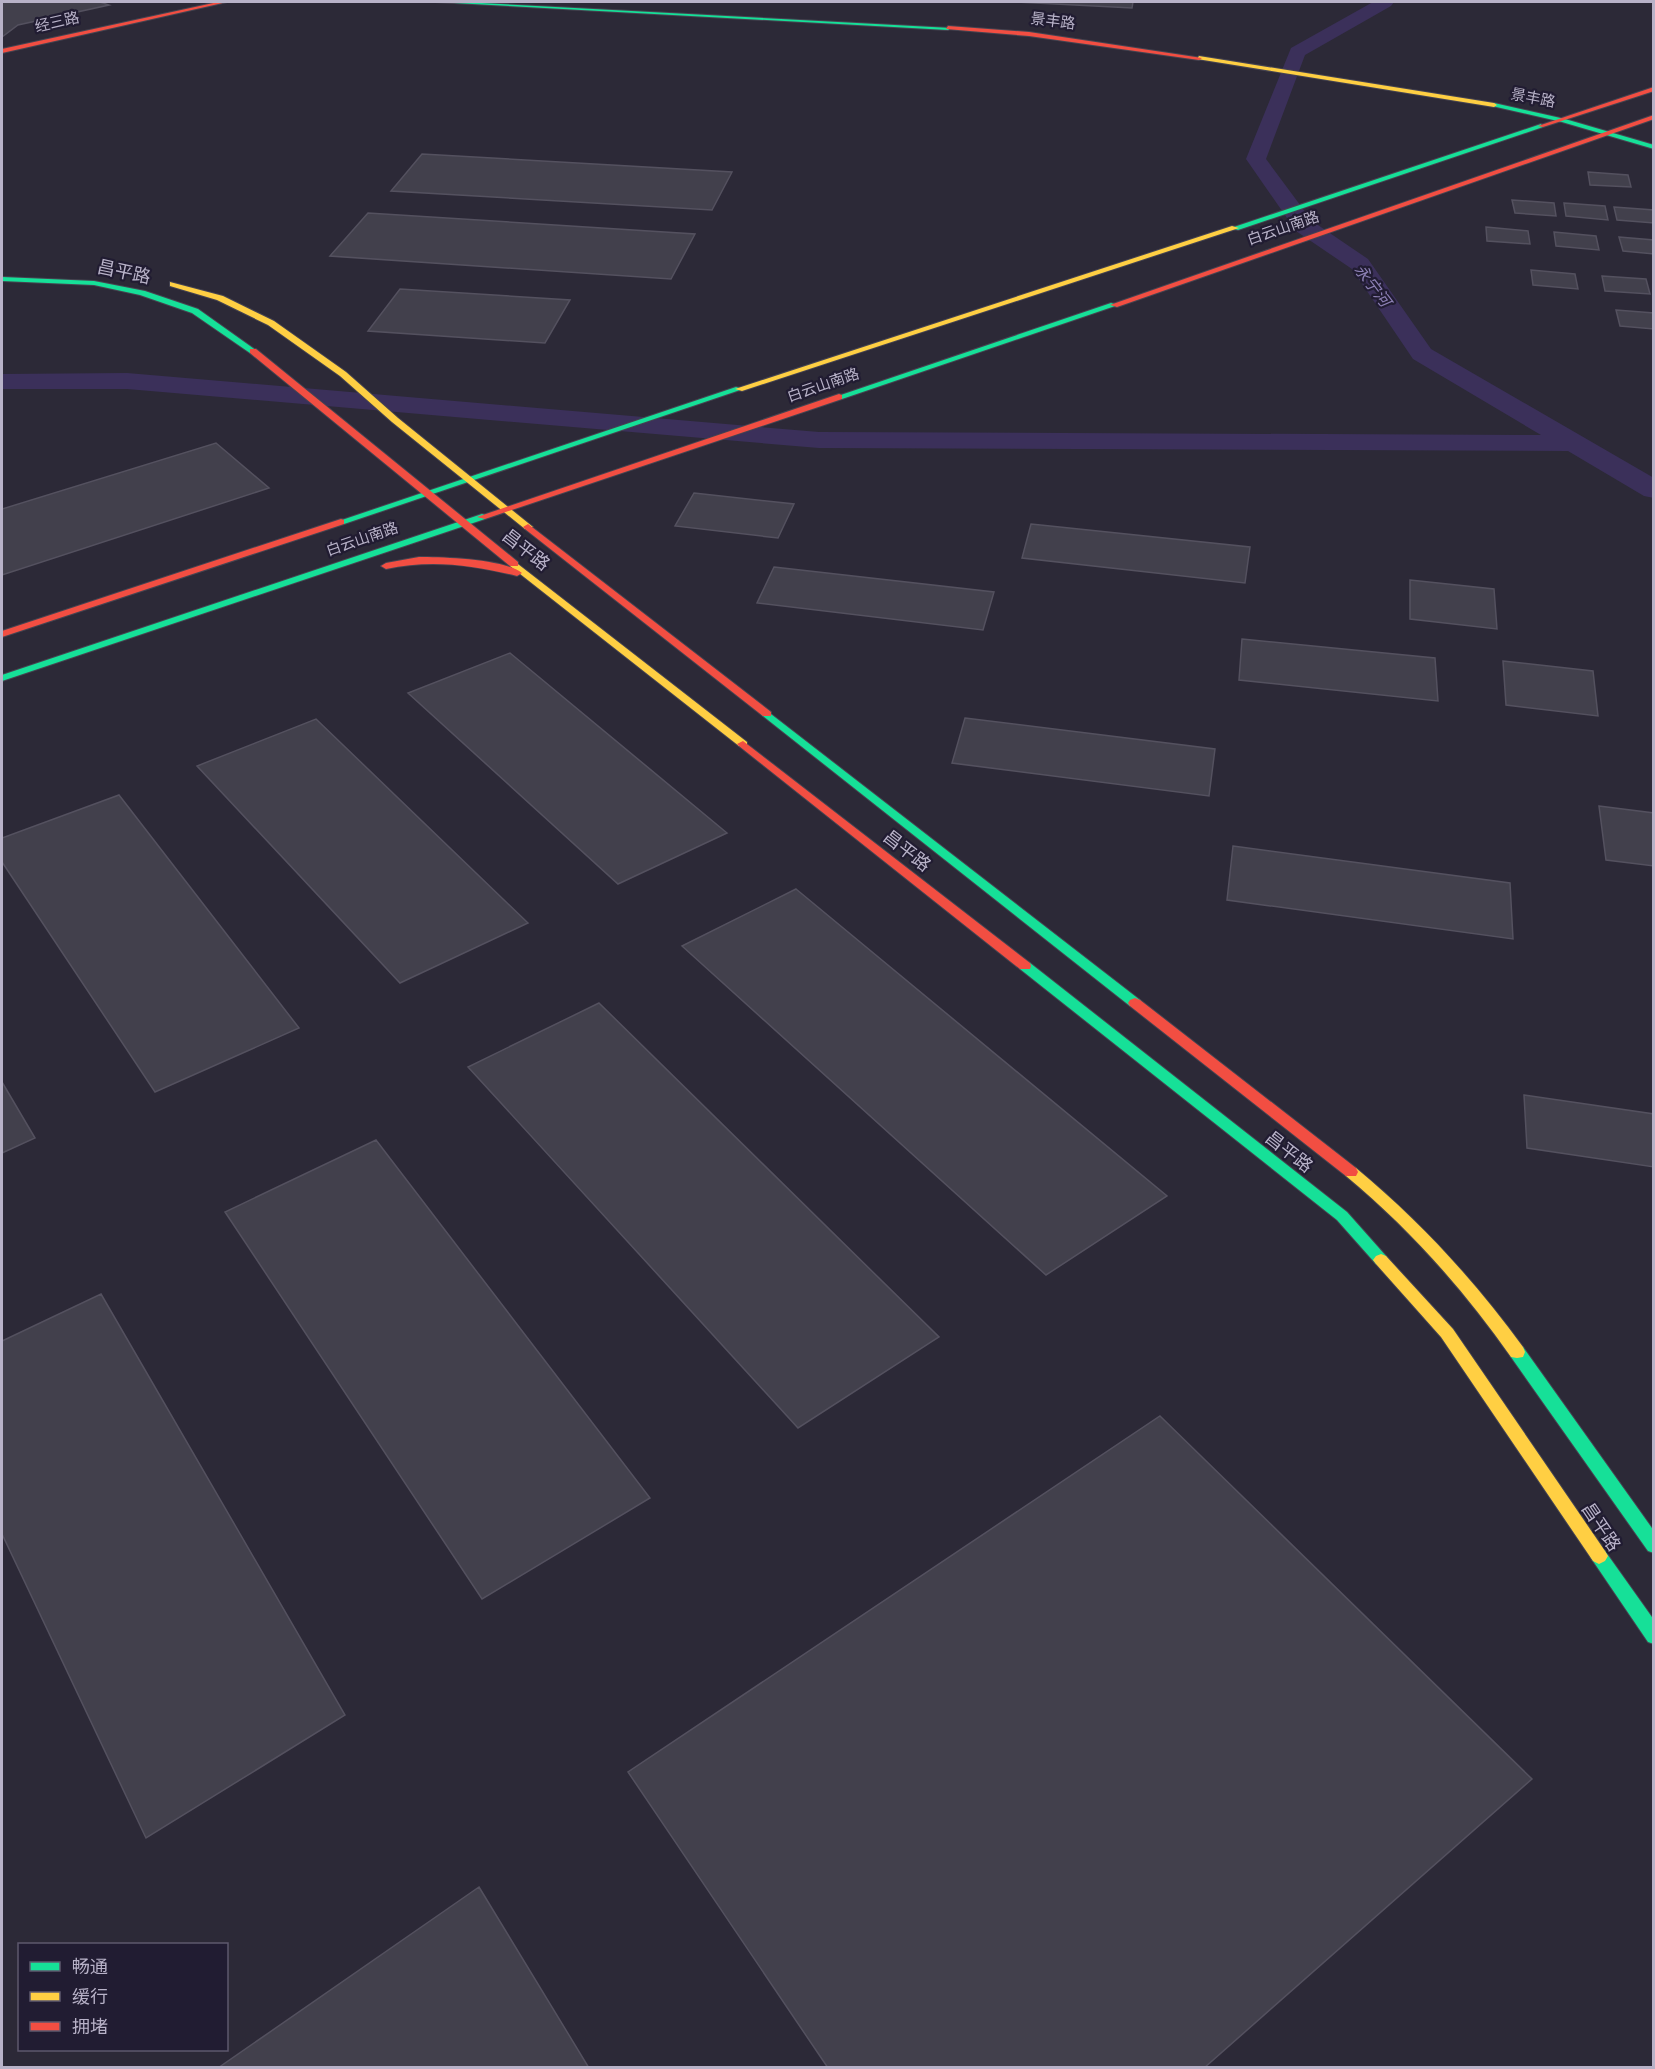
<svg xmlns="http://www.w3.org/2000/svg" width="1655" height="2069" font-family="'Noto Sans','Noto Sans SC',sans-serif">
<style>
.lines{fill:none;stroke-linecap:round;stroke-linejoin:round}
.canal{fill:#3b305a;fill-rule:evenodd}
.building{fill:#42404c;stroke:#54515f;stroke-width:1.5}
.fast-casing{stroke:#464451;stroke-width:2}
.slow-casing{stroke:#464451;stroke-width:2}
.jam-casing{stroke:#464451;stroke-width:2}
.fast{fill:#16e098;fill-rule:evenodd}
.slow{fill:#ffcf43;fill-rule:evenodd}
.jam{fill:#f24e42;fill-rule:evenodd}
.labels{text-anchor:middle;stroke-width:4.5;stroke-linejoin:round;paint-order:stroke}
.far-street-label{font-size:15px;fill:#b8b2c8;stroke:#211c32}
.far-water-label{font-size:16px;font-style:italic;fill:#8d81b5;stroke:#211c32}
.street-label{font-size:18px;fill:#b8b2c8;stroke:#211c32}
</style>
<rect width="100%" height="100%" fill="#2c2937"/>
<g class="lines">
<path class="canal" d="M1373 2H1394L1391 6 1305 55 1266 159 1312 221 1368 259 1431 349 1654 478V498L1644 496 1568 451 819 448 127 389H2V374L127 373 819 432 1541 435 1413 359 1352 269 1296 231 1246 159 1291 48Z"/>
</g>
<path class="building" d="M2 2H100L109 5 18 25 2 37Z
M1016 2H1133L1132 8Z
M422 154 732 172 712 210 391 191Z
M1588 172 1628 175 1631 187 1590 185Z
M1512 200 1554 203 1556 216 1515 213Z
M1564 203 1605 206 1608 220 1566 216Z
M1614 207 1654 210V223L1617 220Z
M368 213 695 234 671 279 330 256Z
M1486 227 1528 231 1530 244 1487 241Z
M1554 232 1596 236 1599 250 1556 246Z
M1619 237 1654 240V254L1623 251Z
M1531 270 1575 274 1578 289 1533 285Z
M1602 276 1646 279 1650 294 1605 291Z
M400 289 570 300 545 343 368 331Z
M1616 310 1654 313V329L1620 326Z
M216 443 269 488 2 575V509Z
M694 493 794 504 778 538 675 526Z
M1031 524 1250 547 1245 583 1022 558Z
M774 567 994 592 983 630 757 603Z
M1410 580 1494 589 1497 629 1410 619Z
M1242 639 1435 658 1438 701 1239 680Z
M510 653 727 833 618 884 408 693Z
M1503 661 1593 671 1598 716 1506 705Z
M965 718 1215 749 1209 796 952 763Z
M316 719 528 923 400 983 197 766Z
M119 795 299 1028 155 1092 2 862V838Z
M1599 806 1654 813V866L1606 860Z
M1233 846 1510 883 1513 939 1227 900Z
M796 889 1167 1196 1046 1275 682 946Z
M599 1003 939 1337 798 1428 468 1067Z
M2 1082 35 1138 2 1153Z
M1524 1095 1654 1114V1167L1527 1148Z
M376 1140 650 1498 482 1599 225 1212Z
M101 1294 345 1715 146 1838 2 1534V1341Z
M1160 1416 1532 1779 1204 2068H828L628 1772Z
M479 1887 589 2068H218Z"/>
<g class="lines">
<g class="fast-casing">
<path id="fast" d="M435 2H463L951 28 948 30Z
M1494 103 1565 119 1654 145V149L1562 122 1492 106Z
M1541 124 1543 127 1238 230 1231 228Z
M2 277 94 281 145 291 198 309 257 351 250 353 192 313 140 295 94 285 2 281Z
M1111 303 1118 305 842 399 835 397Z
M736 387 743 389 344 524 336 522Z
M482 514 485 515V519L2 681V675Z
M767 711 1140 1000 1142 1003 1140 1006H1130L763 716 761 714Z
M1025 962 1030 963 1347 1212 1386 1256 1389 1260 1386 1264 1381 1266 1376 1264 1337 1220 1020 969 1019 966Z
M1517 1346 1523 1347 1654 1531V1553L1648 1551 1511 1357 1509 1352 1511 1347Z
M1599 1548 1605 1551 1654 1620V1644L1648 1642 1593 1561 1590 1556 1593 1551Z"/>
</g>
<g class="slow-casing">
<path id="slow" d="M1199 56 1494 103 1497 105 1494 107 1197 59Z
M1232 226 1239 228 742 391 735 389Z
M170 282 223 296 274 321 346 372 398 418 533 527 525 529 392 422 340 376 268 325 217 300 170 286Z
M514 561 747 742V746H739L510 566V562Z
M1351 1167 1356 1168C1420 1221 1474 1280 1523 1347L1525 1352 1523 1357 1517 1358 1511 1357C1463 1289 1410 1229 1346 1176L1344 1172 1346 1168Z
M1381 1254 1386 1256 1453 1329 1605 1551 1608 1556 1605 1561 1599 1564 1593 1561 1441 1337 1376 1264 1373 1260 1376 1256Z"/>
</g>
<g class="jam-casing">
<path id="jam" d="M218 2H227L2 53V49Z
M948 26 1029 32 1202 58 1199 60 1029 36 946 29Z
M1654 87V91L1543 127 1538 126Z
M1654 115V119L1117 307 1110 305Z
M250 349H256L518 562V566H510L250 353Z
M839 394 842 395V399L485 519 477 517Z
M341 519 344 520V524L2 637V631Z
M528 524 771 712V716H763L525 529 523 527Z
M419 557C443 557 504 559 522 573L517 576C473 565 431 559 386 569L381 566 386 563Z
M743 741 1030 963 1031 966 1030 969H1020L739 746 737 744Z
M1135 998 1140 1000 1356 1168 1358 1172 1356 1176H1346L1130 1006 1128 1003 1130 1000Z"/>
</g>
<use href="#fast" class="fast"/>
<use href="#slow" class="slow"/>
<use href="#jam" class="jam"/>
</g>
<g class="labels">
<g class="far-street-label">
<text transform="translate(1053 21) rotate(7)" y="5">景丰路</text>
<text transform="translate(57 22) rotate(-13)" y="5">经三路</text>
<text transform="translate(1533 98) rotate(11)" y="5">景丰路</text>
<text transform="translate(1283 228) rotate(-19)" y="5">白云山南路</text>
<text transform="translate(823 385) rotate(-19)" y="5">白云山南路</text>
<text transform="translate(362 539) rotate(-19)" y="5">白云山南路</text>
</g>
<g class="far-water-label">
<text transform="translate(1373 285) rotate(53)" y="6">永宁河</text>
</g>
<g class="street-label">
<text transform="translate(124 272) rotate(12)" y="6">昌平路</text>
<text transform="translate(526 550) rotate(38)" y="6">昌平路</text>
<text transform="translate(907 851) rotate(38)" y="6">昌平路</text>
<text transform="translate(1289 1152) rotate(38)" y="6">昌平路</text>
<text transform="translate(1601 1527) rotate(56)" y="6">昌平路</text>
</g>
</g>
<rect width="1655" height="2069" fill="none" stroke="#b8b2c8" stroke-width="6"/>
<rect x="18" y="1943" width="210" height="108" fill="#211c32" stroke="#5d586e" stroke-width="1.5"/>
<rect x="30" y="1962" width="30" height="9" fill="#16e098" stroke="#5d586e" stroke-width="1.5"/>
<text x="72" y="1973" font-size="18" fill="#b8b2c8">畅通</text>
<rect x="30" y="1992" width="30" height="9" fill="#ffcf43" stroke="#5d586e" stroke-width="1.5"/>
<text x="72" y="2003" font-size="18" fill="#b8b2c8">缓行</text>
<rect x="30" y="2022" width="30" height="9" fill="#f24e42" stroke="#5d586e" stroke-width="1.5"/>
<text x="72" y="2033" font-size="18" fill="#b8b2c8">拥堵</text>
</svg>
